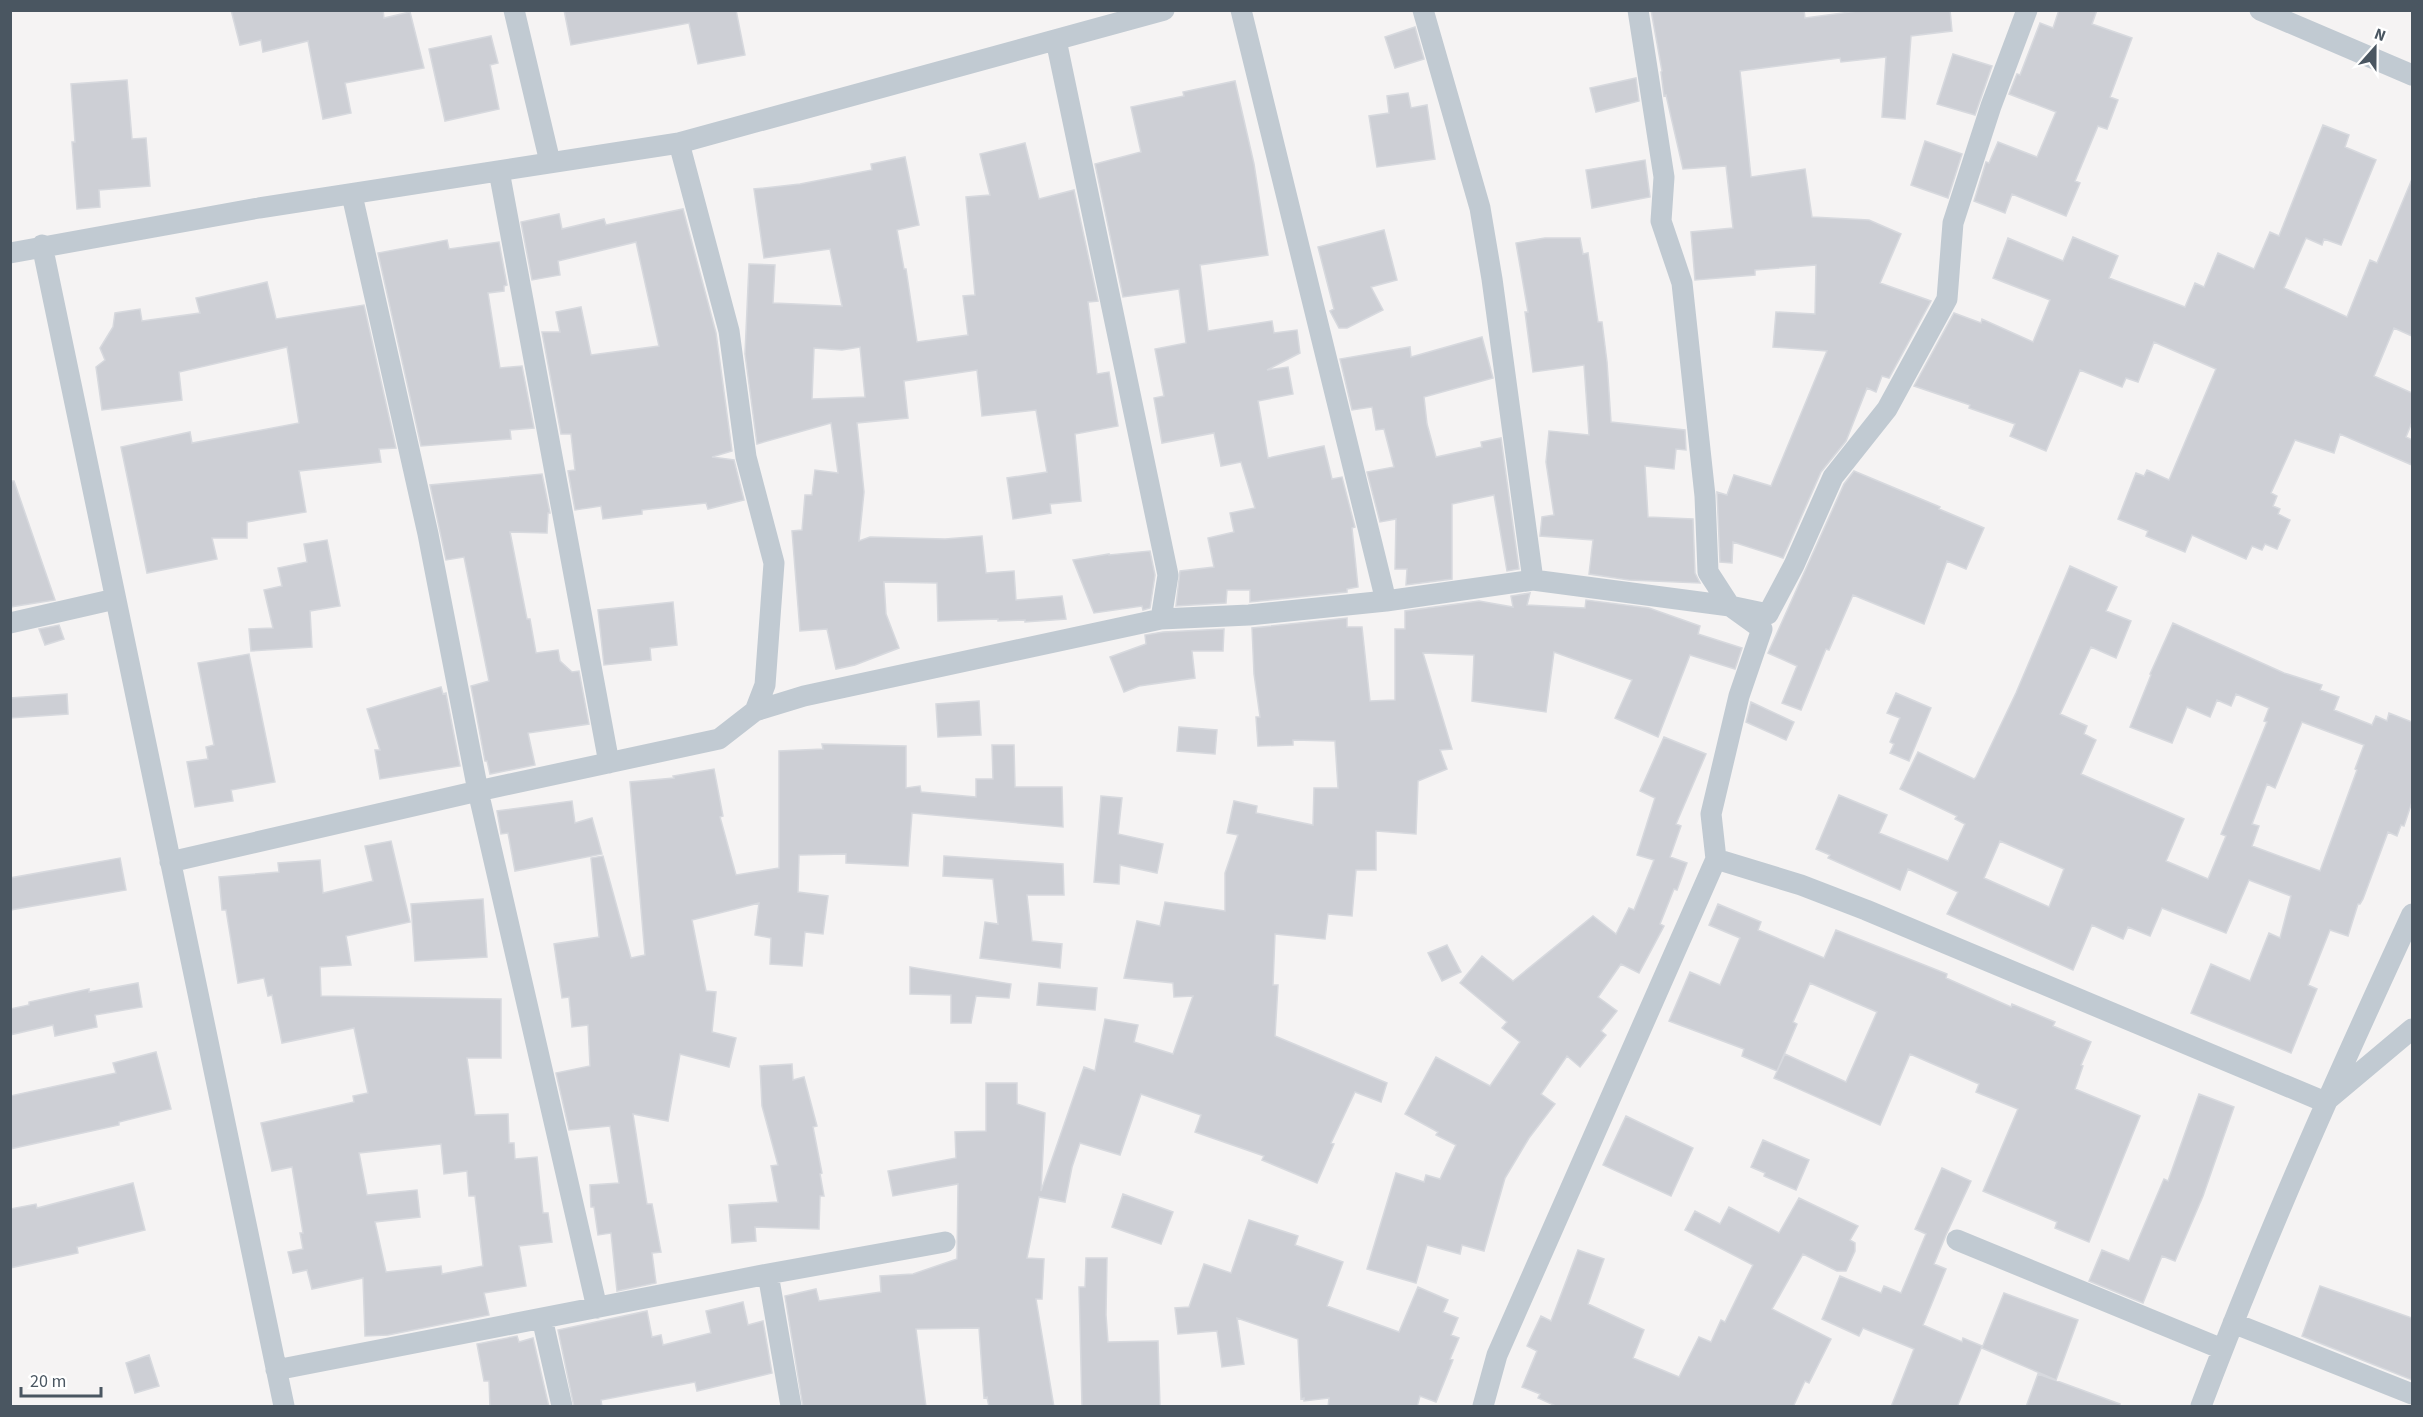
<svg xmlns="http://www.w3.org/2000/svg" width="2423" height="1417" font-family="'Source Sans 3',sans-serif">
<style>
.building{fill:#cdcfd5;stroke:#d7d9de;stroke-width:1.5;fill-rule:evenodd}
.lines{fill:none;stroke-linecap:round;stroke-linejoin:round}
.street{stroke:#c1cad2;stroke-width:21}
</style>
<rect width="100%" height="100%" fill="#f5f3f3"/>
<path class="building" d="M231 10H383L384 18 410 12 424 68 345 83 351 113 323 119 308 41 263 52 261 40 240 45Z
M564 10H736L745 55 698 64 689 23 571 45Z
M1651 10H1804L1805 18 1865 10H1950L1952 31 1911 36 1905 119 1882 117 1886 57 1841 62 1840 58 1740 71 1751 177 1805 169 1812 217 1869 220 1901 234 1880 283 1931 301 1889 378 1882 376 1876 392 1867 388 1846 441 1821 472 1783 558 1733 542 1732 563 1720 562 1717 492 1727 495 1734 475 1771 486 1827 351 1773 347 1776 312 1815 314 1816 265 1755 270V275L1695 280 1691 232 1733 228 1726 166 1683 169 1666 95 1664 96 1661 72 1662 71Z
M2059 10H2097L2092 24 2132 38 2110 97 2118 100 2107 129 2098 126 2075 181 2080 183 2066 216 2012 194 2005 213 1974 201 1986 162 1989 163 1998 142 2037 157 2056 112 2009 94 2017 74 2020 75 2040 23 2053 28Z
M1415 27 1424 59 1395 68 1385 37Z
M491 36 498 63 490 65 499 109 445 121 429 49Z
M1953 54 1992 66 1975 115 1937 104Z
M1636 78 1639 101 1596 112 1590 88Z
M127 80 132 139 146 138 150 186 99 190 100 207 77 209 72 142H75L71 84Z
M1235 81 1254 164 1268 255 1200 265 1208 331 1272 321 1274 333 1297 330 1300 353 1267 370 1288 367 1293 394 1258 401 1268 458 1324 446 1332 479 1342 477 1355 527 1352 528 1358 587 1347 589V592L1250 602V590H1227L1226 603 1176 606 1180 571 1214 567 1208 538 1234 532 1230 513 1255 508 1241 462 1221 466 1214 433 1162 443 1154 398 1164 396 1155 349 1186 343 1179 289 1123 297 1095 164 1141 152 1131 107 1184 96 1183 92Z
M1408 93 1411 108 1427 105 1435 159 1377 167 1369 116 1389 113 1387 96Z
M2323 125 2349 135 2345 147 2376 160 2341 245 2324 239 2322 245 2306 238 2284 288 2347 317 2370 260 2377 263 2412 179V336L2394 328 2374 376 2412 393V422L2406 437 2412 440V465L2340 434 2334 453 2295 440 2271 493 2277 496 2273 506 2280 509 2278 514 2290 520 2277 549 2265 544 2262 550 2252 546 2246 559 2192 535 2185 552 2146 536 2148 531 2118 519 2136 473 2144 476 2147 470 2169 480 2216 369 2154 342 2138 382 2126 378 2122 387 2080 370 2046 451 2010 436 2015 424 1969 408 1970 405 1914 386 1954 313 1981 323 1982 319 2033 342 2050 300 1993 278 2008 238 2063 261 2073 237 2118 256 2109 278 2185 307 2195 283 2204 287 2218 253 2254 269 2270 232 2279 236Z
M1925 141 1962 154 1948 198 1911 185Z
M1025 143 1039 199 1074 190 1098 301 1088 302 1097 374 1109 372 1118 426 1075 434 1081 501 1050 504 1051 513 1013 519 1007 478 1047 472 1036 410 982 416 977 370 904 381 908 418 857 423 864 492 859 541 870 537 945 539 982 536 986 573 1014 571 1016 600 1062 596 1066 619 1025 622V620L998 621V619L938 621 937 583 884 582 886 614 899 648 855 665 836 669 827 629 800 631 792 531 802 530 805 495H812L815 470 838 473 831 423 757 444 745 354 749 264 775 265 773 303 842 306 830 249 764 258 754 189 800 184 872 170 871 164 905 157 919 225 897 230 904 269H906L917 342 968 335 963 296 975 295 966 197 990 195 980 154ZM860 347 865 397 812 399 814 348 842 350Z
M1645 160 1650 197 1592 208 1586 170Z
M683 209 716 333 732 451 712 457 734 460 744 500 708 509 706 503 642 510V514L603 519 601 506 575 510 568 471 575 470 571 434H561L542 332H560L556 312 581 307 591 355 659 346 636 242 558 261 560 275 532 280 521 222 559 214 562 229 604 219 606 225Z
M1384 230 1397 280 1371 287 1383 310 1347 328H1339L1330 311 1334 309 1318 247Z
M1545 238H1580L1583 254 1588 253 1598 322H1602L1607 362 1611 422 1685 430 1686 450 1676 449 1674 469 1645 466 1648 517 1693 519 1695 573 1700 583 1629 580 1589 574 1593 540 1540 536 1542 517 1554 515 1546 462 1549 431 1589 435 1584 365 1533 372 1525 312H1528L1516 243Z
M447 240 449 249 499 242 507 285 504 286V291L488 293 500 368 522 366 534 428 510 430 511 439 421 446 378 253Z
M267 282 276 319 364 305 396 448 379 449 381 462 299 471 306 512 247 522V538H212L217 559 147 573 121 447 190 432 192 443 299 423 287 347 179 372 182 400 102 410 96 367 105 360 100 348 113 327 115 313 140 309 142 321 200 313 196 298Z
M1482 337 1493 378 1424 397 1427 424 1436 457 1482 447 1481 442 1501 438 1519 569 1507 571 1494 495 1452 504V579L1406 585 1407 569H1395L1396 519 1380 522 1367 472 1394 467 1384 429 1376 430 1372 407 1352 410 1340 359 1410 347 1411 357Z
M1854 471 1940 507 1939 509 1984 528 1966 569 1947 561 1924 624 1853 595 1829 650 1826 649 1801 710 1782 703 1797 666 1768 653 1844 484Z
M542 474 550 513H548L547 533 510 532 527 619H530L536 653 558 650 560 661 572 672 579 671 589 724 528 733 535 765 490 774 487 761H485L471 686 489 681 464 557 446 560 430 485Z
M10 481H14L55 600 10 607Z
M327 540 340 606 310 611 312 647 251 651 249 629 273 628 264 590 282 586 278 568 307 562 304 544Z
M1150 551 1155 575 1150 608 1143 610 1142 606 1094 613 1073 560 1109 554V555Z
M2070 566 2117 587 2106 611 2131 621 2116 658 2091 647 2060 714 2087 726 2084 734 2096 740 2081 774 2184 819 2166 861 2208 879 2226 836 2221 834 2267 722 2264 721 2269 708 2236 694 2231 706 2217 700 2210 717 2187 707 2172 743 2130 727 2151 675 2150 674 2173 623 2284 673 2322 685 2320 690 2339 697 2334 710 2372 725 2376 716 2387 721 2389 713 2412 722V802L2404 826 2401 825 2397 836 2388 832 2363 899 2360 904H2358L2348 936 2330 930 2308 985 2317 989 2291 1053 2191 1013 2211 964 2250 981 2269 933 2280 938 2291 896 2249 880 2226 933 2162 908 2150 936 2128 927 2123 939 2092 925 2073 970 1947 914 1958 892 1908 869 1900 890 1828 858 1830 855 1816 849 1839 795 1887 815 1879 833 1948 861 1965 824 1955 819 1957 816 1900 789 1918 752 1974 779 1976 777 2016 693ZM2302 722 2364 745 2355 769 2357 770 2320 871 2252 846 2259 826 2252 824 2267 784 2275 788ZM2000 841 2064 869 2049 907 1984 878Z
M1530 593 1527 605 1585 608 1586 600 1649 608 1700 626 1698 634 1742 648 1735 669 1690 655 1658 737 1615 718 1632 680 1554 652 1546 712 1472 701 1474 655 1423 653 1452 749 1440 750 1447 769 1418 781 1416 834 1376 831V870H1356L1352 916 1328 914 1325 939 1275 934 1273 985H1278L1275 1036 1387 1083 1381 1102 1355 1092 1331 1143 1334 1144 1317 1183 1262 1160 1264 1156 1195 1132 1201 1115 1141 1094 1120 1155 1080 1143 1072 1167 1065 1202 1039 1197 1027 1258 1044 1259 1042 1299H1036L1054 1407H989L987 1397 984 1398 979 1328 916 1329 926 1407H803L785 1296 816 1289 819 1301 881 1292 880 1276 913 1274 957 1259 958 1184 893 1196 888 1171 956 1158 955 1132 986 1131V1083H1017V1104L1045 1113 1041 1191 1084 1067 1095 1071 1105 1019 1138 1025 1134 1042 1173 1054 1193 996 1174 997 1173 983 1124 978 1137 921 1160 926 1165 902 1225 911V873L1238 835 1227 833 1234 801 1257 806 1256 813 1313 825 1314 788H1338L1335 741 1293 740V745L1258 746 1256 717H1260L1254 674 1252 628 1347 618V627H1362L1370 701 1395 700V629H1405V611L1479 601 1513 607 1511 596Z
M673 602 677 645 650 648 651 660 604 665 598 610Z
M59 625 64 639 45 645 39 629Z
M1224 629 1223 651H1192L1195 678 1139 686 1124 692 1110 657 1146 644 1145 635 1163 632Z
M249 654 275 782 231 790 233 801 195 807 187 762 208 759 206 747 214 745 198 663Z
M441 687 443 694 446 693 460 766 380 779 375 750H380L367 709Z
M1896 693 1931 708 1909 761 1890 753 1894 744 1890 742 1900 718 1887 713Z
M67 694 68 714 10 718V698Z
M979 701 981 735 938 737 936 704Z
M1751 702 1794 722 1786 740 1746 722Z
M1179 727 1217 730 1215 754 1177 751Z
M1664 737 1706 754 1676 824 1681 826 1670 857 1687 863 1677 890 1674 889 1660 924 1664 926 1639 973 1621 964 1598 997 1617 1011 1601 1031 1606 1035 1580 1067 1567 1056 1541 1094 1555 1104 1529 1138 1505 1178 1484 1251 1462 1245 1460 1254 1427 1245 1416 1283 1367 1269 1396 1173 1424 1182 1426 1175 1440 1179 1456 1145 1436 1135 1438 1132 1405 1114 1436 1057 1490 1086 1520 1042 1502 1028 1507 1022 1460 983 1482 956 1513 981 1593 916 1616 934 1629 908 1634 910 1654 860 1637 855 1655 798 1640 791Z
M822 744 906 746V788L920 786 921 792 976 797V779H993L992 745H1014L1015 787H1062L1063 827 912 813 908 866 846 863V854L799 855 798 892 828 896 823 934 805 932 802 966 770 964 771 938 755 935 759 903 692 920 706 991 716 992 712 1032 736 1038 729 1067 680 1054 668 1121 633 1114 647 1204H652L661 1252 652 1253 656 1283 617 1291 611 1233 598 1235 594 1207H591L590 1185 619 1183 610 1126 569 1130 556 1073 590 1066 588 1025 572 1027 569 997 562 998 554 944 599 937 591 858 603 856 631 958 645 955 630 782 674 778 673 776 714 769 723 816 720 817 736 875 779 868V751L823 749Z
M1101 796 1122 798 1118 834 1163 844 1157 873 1120 865 1119 884 1094 882Z
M572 801 575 823 592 818 602 854 515 871 508 833 501 834 497 811Z
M391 841 410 922 346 936 351 965 320 967 321 996 501 999V1058H467L475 1115 508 1114 509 1143H514L515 1159 537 1157 543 1213H548L552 1242 519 1246 526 1286 484 1293 489 1315 388 1335 365 1336 363 1278 312 1289 307 1270 293 1273 288 1252 303 1249 300 1233H303L292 1167 272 1171 261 1123 354 1102 353 1096 368 1093 354 1028 282 1043 272 995 268 996 264 978 238 983 226 910H222L219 877 279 872 278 863 320 860 323 893 373 881 365 846ZM441 1144 444 1174 467 1171 469 1196H475L483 1266 442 1274 441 1266 386 1272 375 1222 420 1217 417 1190 367 1195 359 1153Z
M944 856 1063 864 1064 895H1027L1032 941 1062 944 1060 968 980 958 985 922 998 924 993 879 943 876Z
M120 858 126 890 10 910V878Z
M483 899 487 957 415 961 411 904Z
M1718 904 1761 922 1758 930 1824 958 1836 930 1947 974 1946 978 2011 1007 2012 1004 2055 1022 2053 1026 2091 1042 2081 1065 2083 1066 2075 1089 2140 1116 2089 1242 2055 1228 2057 1222 1983 1191 2018 1109 1976 1092 1979 1084 1910 1054 1880 1125 1774 1078 1785 1054 1846 1082 1877 1012 1810 983 1793 1022 1797 1024 1777 1071 1742 1056 1744 1049 1669 1021 1690 972 1720 985 1740 938 1709 925Z
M1447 945 1461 972 1442 981 1428 953Z
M910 967 1011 984 1009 998 976 996 971 1023H951V995L910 994Z
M138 983 142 1007 95 1015 97 1027 55 1036 53 1025 10 1035V1009L29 1005V1002L89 989V992Z
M1039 983 1097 988 1095 1010 1037 1005Z
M156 1052 171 1109 119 1122V1125L10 1149V1096L116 1073 113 1063Z
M792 1064 793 1080 804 1077 817 1126 813 1127 822 1173 820 1174 824 1196H820L819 1229 755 1227 756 1241 732 1243 729 1205 778 1202 771 1166 778 1165 762 1106 760 1066Z
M2199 1094 2234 1107 2203 1196 2175 1261 2162 1256 2143 1303 2089 1281 2102 1250 2129 1261 2164 1179 2168 1181Z
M1626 1116 1693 1148 1671 1196 1603 1165Z
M1763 1140 1809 1160 1796 1190 1764 1176 1765 1173 1751 1167Z
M1942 1168 1971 1181 1946 1235 1934 1264 1946 1269 1923 1325 1962 1342 1963 1338 1982 1346 1957 1407H1891L1914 1349 1863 1328 1859 1336 1822 1319 1840 1276 1881 1293 1884 1286 1901 1293 1926 1234 1915 1229Z
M133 1183 145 1230 77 1247 78 1253 10 1268V1209L36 1204 37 1208Z
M1123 1194 1173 1212 1161 1244 1112 1227Z
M1799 1198 1858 1226 1850 1240 1855 1243V1251L1846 1271H1837L1803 1254 1772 1309 1831 1339 1809 1383 1805 1381 1793 1407H1558L1538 1398 1540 1394 1522 1387 1537 1351 1527 1346 1541 1316 1551 1321 1578 1250 1604 1259 1588 1304 1644 1330 1633 1358 1679 1377 1699 1337 1711 1342 1721 1320 1725 1322 1753 1265 1685 1230 1695 1211 1720 1224 1729 1207 1779 1233Z
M1249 1220 1298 1236 1295 1245 1343 1262 1327 1306 1399 1332 1418 1287 1448 1300 1443 1312 1458 1318 1451 1335 1459 1338 1450 1359 1453 1360 1436 1402 1420 1396 1417 1407H1328L1329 1398 1304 1401V1398L1301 1399 1298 1339 1237 1318 1244 1364 1222 1367 1217 1331 1178 1334 1175 1308 1189 1307 1204 1264 1231 1273Z
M1086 1258H1107L1106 1315 1108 1342 1158 1341 1160 1407H1082L1079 1287H1085Z
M2320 1286 2412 1318V1380L2302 1336Z
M2004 1293 2078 1320 2056 1380 1982 1348Z
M743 1302 748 1325 763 1321 772 1373 697 1391 695 1382 601 1400 602 1407H574L558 1330 647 1311 652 1337 661 1335 663 1345 711 1333 706 1311Z
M517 1336 519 1342 533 1338 549 1407H490L489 1381H484L477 1344Z
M149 1355 159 1386 135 1393 126 1363Z
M2038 1374 2120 1404 2119 1407H2026Z"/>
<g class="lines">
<path class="street" d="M514 10 550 162
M1241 10 1386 601
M1423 10 1480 208 1492 279 1533 580
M2260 10 2412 75
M1056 40 1168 575 1161 619
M499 171 609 763
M352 195 428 534 478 791 597 1308
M42 245 284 1406
M10 253 259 208 679 143 1164 10
M10 623 115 599
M755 711 804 696 1161 619 1249 615 1386 601 1533 580 1730 606 1768 614 1794 565 1833 477 1887 409 1947 299 1953 223 1991 106 2027 10
M1716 859 1801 885 1866 910 2325 1102 2412 1029
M170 862 478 791 719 739 755 711 765 685 774 563 746 457 729 331 679 143
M1957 1240 2222 1349
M768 1274 791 1406
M542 1318 562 1406
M2233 1323 2412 1394
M276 1370 768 1274 945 1242
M1483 1406 1497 1355 1716 859 1711 814 1739 696 1762 629 1730 606 1708 572 1705 496 1682 283 1661 221 1664 177 1638 10
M2201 1406C2264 1239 2337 1076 2412 914"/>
</g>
<rect width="2423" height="1417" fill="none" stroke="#4a5661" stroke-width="24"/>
<g transform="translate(2375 48) rotate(21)" stroke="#ffffff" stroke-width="4.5" paint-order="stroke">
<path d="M0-4.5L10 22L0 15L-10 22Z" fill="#4a5661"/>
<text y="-9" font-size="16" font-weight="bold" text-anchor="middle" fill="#4a5661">N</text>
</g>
<path d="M21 1387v9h80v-9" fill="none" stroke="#4a5661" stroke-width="3"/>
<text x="30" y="1387" font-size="18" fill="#4a5661" stroke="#ffffff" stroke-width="4.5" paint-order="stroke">20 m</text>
</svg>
